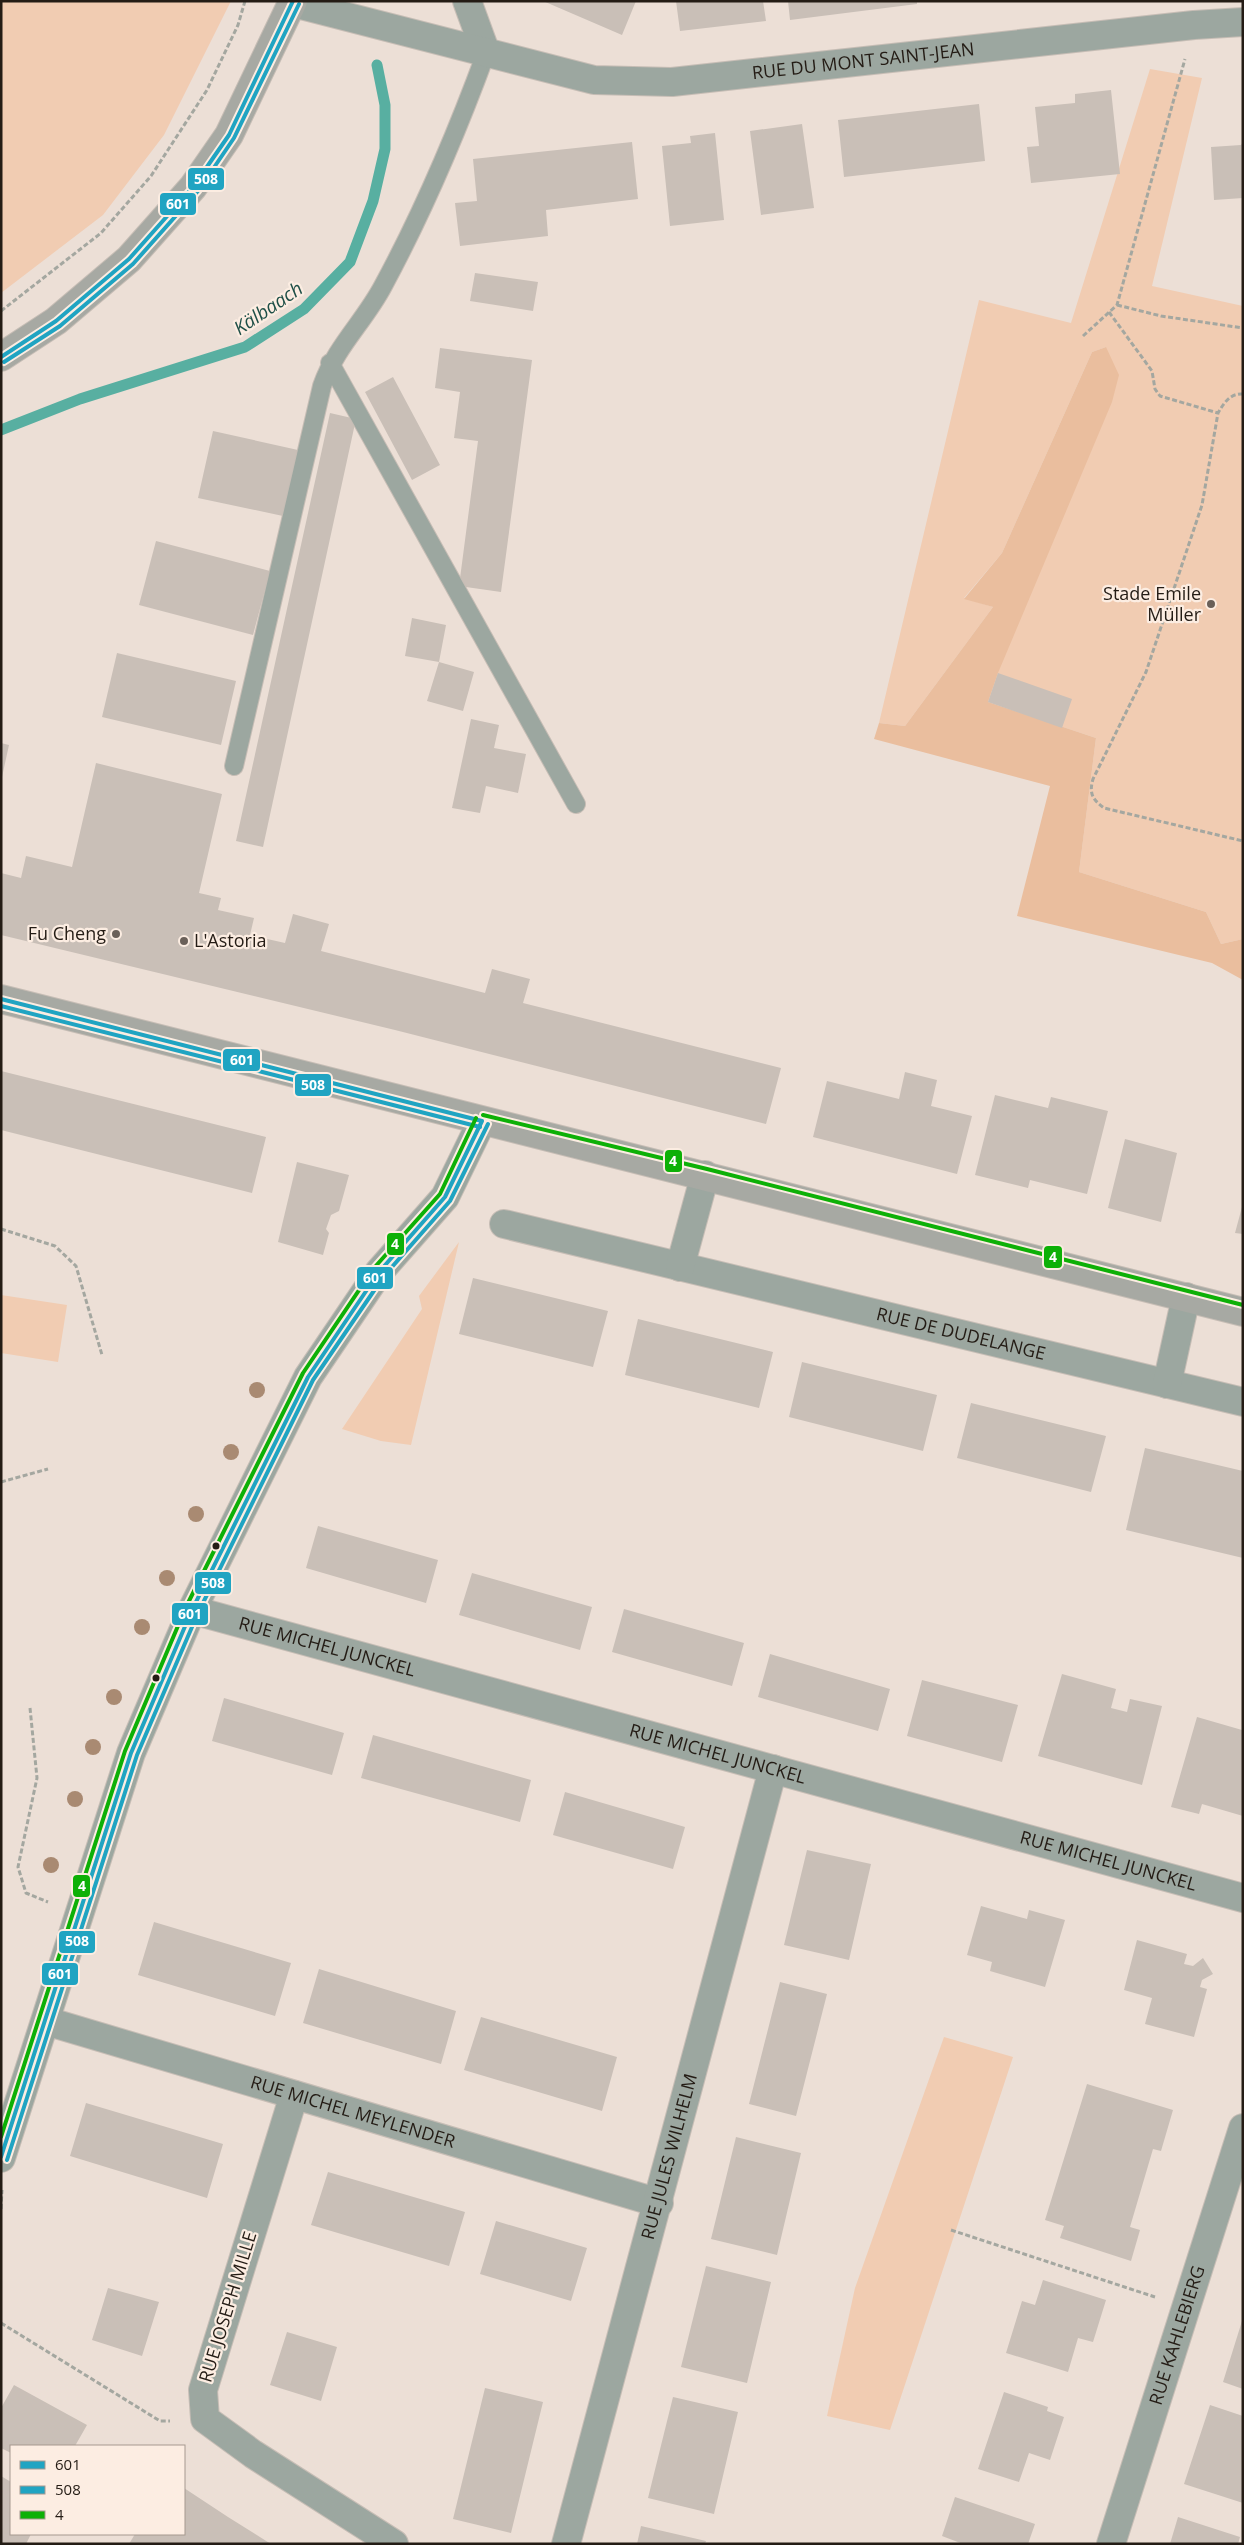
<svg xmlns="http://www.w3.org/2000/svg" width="1244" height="2545" font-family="'Open Sans',sans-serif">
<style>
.green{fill:#f1ccb2}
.forest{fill:#eabe9e}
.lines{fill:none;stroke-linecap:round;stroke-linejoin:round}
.stream{stroke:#58afa1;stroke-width:11}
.building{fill:#c9bfb7}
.service-casing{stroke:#c6bdb5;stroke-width:20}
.minor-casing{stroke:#c6bdb5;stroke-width:30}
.primary-casing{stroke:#c6bdb5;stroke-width:30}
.path{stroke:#a4a7a0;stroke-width:3;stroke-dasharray:5 2.5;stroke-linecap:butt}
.service{stroke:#9ca7a0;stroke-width:18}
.minor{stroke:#9ca7a0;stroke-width:28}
.primary{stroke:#a7a9a3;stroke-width:28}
.bus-1-casing{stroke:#fcede2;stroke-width:8}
.bus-2-casing{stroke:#fcede2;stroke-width:8}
.bus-3-casing{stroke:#fcede2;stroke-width:8}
.bus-1{stroke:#20a4c2;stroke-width:4}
.bus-2{stroke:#20a4c2;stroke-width:4}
.bus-3{stroke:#0db007;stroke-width:4}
.tree{fill:#a98a72}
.poi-dot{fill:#6a6059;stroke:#fcede2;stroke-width:2}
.bus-dot{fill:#241c15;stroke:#fcede2;stroke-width:2}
.labels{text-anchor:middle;stroke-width:4.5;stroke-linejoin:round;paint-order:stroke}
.street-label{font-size:18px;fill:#241c15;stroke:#fcede2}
.poi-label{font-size:18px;fill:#241c15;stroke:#fcede2;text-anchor:end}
.water-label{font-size:19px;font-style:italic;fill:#1e4f47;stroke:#fcede2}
.line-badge{stroke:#fcede2;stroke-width:2}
.badge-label{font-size:14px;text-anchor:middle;font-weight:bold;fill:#fff}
</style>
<rect width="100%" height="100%" fill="#ecdfd6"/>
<path class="green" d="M1 1H231L164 135 103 215 1 293Z
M1150 69 1202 78 1152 286 1243 306V939L1221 944 1206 912 1079 872 1096 738 988 702 1106 347 1092 352 1002 553 964 598 993 607 905 726 879 723 979 300 1071 323Z
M459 1242 411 1445 381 1441 342 1429 422 1309 419 1296Z
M1 1295 67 1305 58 1362 1 1353Z
M944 2037 1013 2057 890 2430 827 2416 855 2288Z"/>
<path class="forest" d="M1106 347 1119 375 1112 402 998 673 988 702 1096 738 1079 872 1206 912 1221 944 1243 939V980L1212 963 1017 916 1050 786 874 739 879 723 905 726 993 607 964 599 1002 553 1092 352Z"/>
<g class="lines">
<path class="stream" d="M1 430 80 399 245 347 304 309 350 262 373 201 385 149V105L377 65"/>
</g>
<path class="building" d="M543 1H636L622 35Z
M676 1H763L766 21 680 31Z
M788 1H917V4L790 20Z
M1111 90 1120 174 1031 183 1027 147 1039 146 1035 107 1075 103V94Z
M979 104 985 161 844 177 838 120Z
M802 124 814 208 761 215 750 131Z
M715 133 724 220 670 226 662 146 691 143 690 136Z
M632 142 638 199 546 210 548 236 460 246 455 203 477 201 473 159Z
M1243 142V198L1214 200 1211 147 1241 145Z
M475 273 538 282 533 311 470 301Z
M440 348 532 360 501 592 459 586 478 441 454 438 460 392 435 388Z
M393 377 440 465 412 480 365 392Z
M330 413 356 419 263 847 236 841Z
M213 431 298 450 283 516 198 498Z
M156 541 270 571 253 635 139 605Z
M412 618 446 625 439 662 405 656Z
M117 653 236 681 221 745 102 717Z
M439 662 474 672 463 711 427 701Z
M998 673 1072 699 1062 728 988 702Z
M471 719 499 725 494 748 526 754 518 793 486 786 480 813 452 808Z
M1 743 9 745 2 777H1Z
M96 763 222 794 199 893 221 898 218 910 254 918 250 935 285 943 293 914 329 924 321 951 485 993 492 969 530 979 523 1003 781 1068 766 1124 395 1030 1 935V873L21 878 26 856 72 867Z
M1 1071 266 1137 252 1193 1 1130Z
M905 1072 937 1080 931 1106 972 1116 957 1174 813 1137 827 1081 899 1099Z
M995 1095 1048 1108 1051 1097 1108 1111 1087 1194 1030 1180 1028 1188 975 1175Z
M1125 1139 1177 1153 1161 1222 1108 1208Z
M297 1162 349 1175 339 1211 331 1215 326 1229 329 1233 323 1255 278 1242Z
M1242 1207H1243V1234L1235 1233Z
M473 1278 608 1311 593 1367 459 1334Z
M638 1319 773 1352 759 1408 625 1375Z
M802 1362 937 1395 923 1451 789 1417Z
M971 1403 1106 1436 1091 1492 957 1458Z
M1145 1448 1243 1471V1558L1126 1530Z
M318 1526 438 1560 426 1603 306 1568Z
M472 1573 592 1607 580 1650 459 1615Z
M624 1609 744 1643 732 1686 612 1652Z
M770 1654 890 1689 878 1731 758 1697Z
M1062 1674 1116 1689 1111 1708 1127 1712 1130 1699 1162 1706 1142 1785 1038 1756Z
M922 1680 1018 1705 1002 1762 907 1736Z
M224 1698 344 1733 332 1775 212 1741Z
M1197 1717 1242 1730 1243 1816 1202 1804 1199 1814 1171 1807Z
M373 1735 531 1780 520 1822 361 1778Z
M565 1792 685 1827 673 1869 553 1835Z
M807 1850 871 1864 849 1960 784 1945Z
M981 1906 1027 1919 1029 1910 1065 1920 1045 1987 990 1971 992 1962 967 1955Z
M154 1922 291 1963 275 2016 138 1975Z
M1137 1940 1187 1954 1184 1964 1193 1966 1203 1958 1213 1974 1202 1980 1200 1987 1207 1989 1194 2037 1145 2024 1152 1998 1124 1990Z
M319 1969 456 2011 441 2064 303 2023Z
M780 1982 827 1994 796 2116 749 2104Z
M481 2017 617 2057 602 2111 464 2070Z
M1087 2084 1173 2110 1161 2151 1153 2149 1130 2227 1140 2230 1131 2261 1060 2238 1064 2226 1045 2220Z
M86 2103 223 2144 207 2198 70 2156Z
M736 2137 801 2153 777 2255 711 2239Z
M328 2172 465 2212 449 2266 311 2225Z
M496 2221 587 2248 571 2301 480 2274Z
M706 2266 771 2282 747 2383 681 2367Z
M1043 2280 1106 2300 1093 2342 1078 2338 1068 2372 1006 2353 1022 2301 1035 2305Z
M108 2288 159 2302 142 2356 92 2340Z
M1242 2321H1243V2389L1223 2382Z
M287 2332 337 2347 321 2401 270 2385Z
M14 2385 87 2425 75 2446H11V2453L1 2448V2408Z
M485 2388 543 2402 511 2533 453 2519Z
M1004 2392 1048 2407 1047 2411 1064 2417 1050 2460 1029 2453 1019 2482 978 2469Z
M673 2397 738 2412 714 2514 648 2498Z
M1210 2405 1243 2416V2503L1184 2484Z
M1 2476 11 2482V2534H31L26 2544H1Z
M184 2488 228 2517 271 2544H129L135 2534H184Z
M955 2497 1035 2524 1028 2544H963L942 2536Z
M1178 2517 1240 2537 1238 2544H1170Z
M641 2526 706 2541 705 2544H637Z"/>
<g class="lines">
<g class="service-casing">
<path id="service" d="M330 363 576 804
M234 766 322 386C336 346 364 322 383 286 423 212 457 132 486 53"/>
</g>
<g class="minor-casing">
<g id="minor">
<path d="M467 1 486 53"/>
<path id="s1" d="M293 3 594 80 672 82 1194 25 1243 22"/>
<path id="s2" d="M504 1224 1243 1402"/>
<path d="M680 1267 705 1175"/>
<path d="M1167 1384 1186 1297"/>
<path id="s3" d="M192 1610 1243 1898"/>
<path id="s4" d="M46 2021 659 2203"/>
<path d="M294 2095 203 2390 205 2419 253 2454 394 2544"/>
<path d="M1 2158 131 1753 192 1610 308 1377 379 1272 445 1197 482 1121"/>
<path id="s5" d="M566 2544 773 1769"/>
<path id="s6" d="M1111 2544 1243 2128"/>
</g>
</g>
<g class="primary-casing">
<path id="primary" d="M1 357 56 321 129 259 193 187 229 135 293 1
M1 999 1243 1312"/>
</g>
<path class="path" d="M1117 305 1161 316 1243 328
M1 311 101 233 151 176 207 90 238 25 245 1
M1109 312 1152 371 1155 389 1160 396 1218 413
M1083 336 1117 305 1185 59
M1243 394C1230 393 1224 403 1218 413L1202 505 1146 672 1093 779C1089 793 1092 799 1104 808L1243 841
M1 1229 55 1246 76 1266 102 1355
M1 1482 48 1469
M30 1708 37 1778 18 1867 26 1893 48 1902
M1 2209 2 2190
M951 2230 1155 2297
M1 2323 160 2421H170"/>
<use href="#service" class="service"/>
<use href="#minor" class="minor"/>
<use href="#primary" class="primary"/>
<g class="bus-1-casing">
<path id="bus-1" d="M1 357 56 321 129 259 193 187 229 135 293 1
M1 999 482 1121
M1 2157 131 1753 192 1610 308 1377 379 1272 445 1197 482 1121"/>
</g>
<g class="bus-2-casing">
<path id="bus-2" d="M4 362 60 326 133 264 198 191 234 138 299 4
M1 1006 480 1127
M7 2160 137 1755 198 1613 313 1380 384 1276 450 1201 488 1124"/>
</g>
<g class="bus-3-casing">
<path id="bus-3" d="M483 1115 707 1169 1243 1305
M1 2137 125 1751 186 1607 303 1373 374 1268 440 1194 476 1118"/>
</g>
<use href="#bus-1" class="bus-1"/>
<use href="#bus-2" class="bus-2"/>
<use href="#bus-3" class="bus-3"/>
</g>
<g class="tree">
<circle cx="257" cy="1390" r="8"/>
<circle cx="231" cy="1452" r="8"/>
<circle cx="196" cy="1514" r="8"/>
<circle cx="167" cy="1578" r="8"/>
<circle cx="142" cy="1627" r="8"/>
<circle cx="114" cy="1697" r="8"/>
<circle cx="93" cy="1747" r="8"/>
<circle cx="75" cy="1799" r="8"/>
<circle cx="51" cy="1865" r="8"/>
</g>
<g class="poi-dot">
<circle cx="1211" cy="604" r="5"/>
<circle cx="116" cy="934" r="5"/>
<circle cx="184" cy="941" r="5"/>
</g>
<g class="bus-dot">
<circle cx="216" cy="1546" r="4.5"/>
<circle cx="156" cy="1678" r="4.5"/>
</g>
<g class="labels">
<g class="street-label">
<text dy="6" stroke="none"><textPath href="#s1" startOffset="581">RUE DU MONT SAINT-JEAN</textPath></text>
<text dy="6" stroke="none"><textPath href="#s2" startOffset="470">RUE DE DUDELANGE</textPath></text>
<text dy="6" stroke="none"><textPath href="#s3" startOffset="140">RUE MICHEL JUNCKEL</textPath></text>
<text dy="6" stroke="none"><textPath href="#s3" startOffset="545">RUE MICHEL JUNCKEL</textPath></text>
<text dy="6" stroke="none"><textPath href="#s3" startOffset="950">RUE MICHEL JUNCKEL</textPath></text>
<text dy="6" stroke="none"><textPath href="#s4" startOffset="320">RUE MICHEL MEYLENDER</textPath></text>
<text dy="6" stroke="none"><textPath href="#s5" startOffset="401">RUE JULES WILHELM</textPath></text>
<text transform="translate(228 2307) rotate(-73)" y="6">RUE JOSEPH MILLE</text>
<text dy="6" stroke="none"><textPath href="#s6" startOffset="219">RUE KAHLEBIERG</textPath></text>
</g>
<g class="poi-label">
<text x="1201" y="600">Stade Emile<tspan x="1201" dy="21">Müller</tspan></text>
<text x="106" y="940">Fu Cheng</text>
<text x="194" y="947" text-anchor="start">L'Astoria</text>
</g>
<g class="water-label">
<text transform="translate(268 308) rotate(-34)" y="7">Kälbaach</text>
</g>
</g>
<g class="line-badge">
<rect x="187" y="167" width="38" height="24" rx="5" fill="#20a4c2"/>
<rect x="159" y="192" width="38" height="24" rx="5" fill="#20a4c2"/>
<rect x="222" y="1048" width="39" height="24" rx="5" fill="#20a4c2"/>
<rect x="294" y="1073" width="38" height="24" rx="5" fill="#20a4c2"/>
<rect x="664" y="1149" width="19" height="24" rx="5" fill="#0db007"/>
<rect x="386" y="1232" width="19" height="24" rx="5" fill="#0db007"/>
<rect x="1043" y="1245" width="20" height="24" rx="5" fill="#0db007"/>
<rect x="356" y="1266" width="38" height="24" rx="5" fill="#20a4c2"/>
<rect x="194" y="1571" width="38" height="24" rx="5" fill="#20a4c2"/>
<rect x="171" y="1602" width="38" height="24" rx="5" fill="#20a4c2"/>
<rect x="72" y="1874" width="19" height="24" rx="5" fill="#0db007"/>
<rect x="58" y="1930" width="38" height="24" rx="5" fill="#20a4c2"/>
<rect x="41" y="1962" width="38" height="24" rx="5" fill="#20a4c2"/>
</g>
<g class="badge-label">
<text x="206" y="184">508</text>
<text x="178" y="209">601</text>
<text x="242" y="1065">601</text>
<text x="313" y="1090">508</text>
<text x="673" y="1166">4</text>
<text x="395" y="1249">4</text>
<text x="1053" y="1262">4</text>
<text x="375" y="1283">601</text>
<text x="213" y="1588">508</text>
<text x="190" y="1619">601</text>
<text x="82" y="1891">4</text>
<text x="77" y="1946">508</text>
<text x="60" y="1979">601</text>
</g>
<rect width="1244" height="2545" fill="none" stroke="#241c15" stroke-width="5"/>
<rect x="10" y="2445" width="175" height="90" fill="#fcede2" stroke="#a69990"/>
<rect x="20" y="2461" width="25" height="8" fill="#20a4c2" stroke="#a69990"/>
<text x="55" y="2470" font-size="15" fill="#241c15">601</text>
<rect x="20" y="2486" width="25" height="8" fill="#20a4c2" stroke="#a69990"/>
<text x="55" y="2495" font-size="15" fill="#241c15">508</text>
<rect x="20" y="2511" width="25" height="8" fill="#0db007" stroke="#a69990"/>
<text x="55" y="2520" font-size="15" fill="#241c15">4</text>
</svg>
